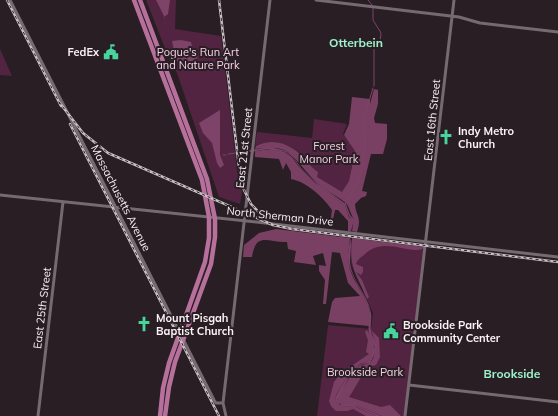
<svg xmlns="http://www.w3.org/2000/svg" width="558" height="416" font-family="Mulish,sans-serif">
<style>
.green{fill:#522442}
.forest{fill:#794064}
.water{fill:#7d4368}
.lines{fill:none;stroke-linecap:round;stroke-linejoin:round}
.stream{stroke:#7d4368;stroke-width:1}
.secondary{stroke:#766970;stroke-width:3}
.highway{stroke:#b6709b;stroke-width:4.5}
.rail-casing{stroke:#c8bfc4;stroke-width:2.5}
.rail{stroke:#291e24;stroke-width:1;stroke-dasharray:3;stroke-linecap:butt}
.labels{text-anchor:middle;stroke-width:4;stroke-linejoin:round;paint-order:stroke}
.poi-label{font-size:11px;font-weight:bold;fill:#faf1f6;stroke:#291e24;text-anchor:start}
.park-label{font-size:11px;fill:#f6d1e6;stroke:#291e24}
.street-label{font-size:11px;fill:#faf1f6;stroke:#291e24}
.neighbourhood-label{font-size:12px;font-weight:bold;fill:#9df2cb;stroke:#291e24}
</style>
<rect width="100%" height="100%" fill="#291e24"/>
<path class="green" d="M146 0H176L175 29 221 36 237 170 242 192 240 204 219 197 177 73 172 66Z
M0 49 12 76 0 75Z
M314 119 347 124 343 134 355 150 349 181 342 193 316 177 317 172C310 167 306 159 300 153 287 143 271 138 255 146L257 132 312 138Z
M352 238 424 247 404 416H317L328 325 371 329 373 313 352 266 350 255Z"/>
<path class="forest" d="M374 89 378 90V104L374 118 375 123 387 124V139L383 154H371L362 191 367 192 366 196 361 198 355 204C356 217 362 216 357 232L352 231 354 219C350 214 350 208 346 203 337 196 326 191 318 184 308 175 295 156 286 151 276 146 266 148 255 149L256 146C271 138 288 143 300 154 306 159 310 167 318 172L317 177 342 192 349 181 355 151 344 135 349 124 352 97 370 99V104Z
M272 149 285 152 292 157 299 167 316 184 345 205 349 217 354 220 351 231H348V221L338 210H335L332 224H330L332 210C323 197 307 182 291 179V172L286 163 283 170 279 159 255 157V151Z
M276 229 350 238C349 248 347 258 350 269 355 288 376 304 369 326L328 322 332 302 335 298 360 296 348 283 340 253 332 252 326 304H323L325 280 319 271V265L326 266 323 253 313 256 316 265 294 262 296 251 288 249 287 242C268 243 256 231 252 257H243L244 245 259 233Z
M352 238 424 247V248C410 256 384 235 364 255 360 258 358 259 356 264L363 267V272L361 275 356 272 362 280 369 297 367 299C356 272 349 270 352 238Z
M367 330 375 343 374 351 369 361 361 363 347 377 336 395 335 401 340 406 356 407 376 416H366L353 409 347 411H336L331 406 329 401 334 382 341 373 369 354 366 352 368 340 365 332Z
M371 330 379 338 380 357 376 365C363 367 357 387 349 397L381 407 390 405 401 416H382L355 405H342L337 402 338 396 350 377 360 366 370 363 373 359 375 352 376 343Z"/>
<path class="water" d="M156 0H170L168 14 164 17 167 35 172 41 181 40 191 42 194 54 198 56 195 62 191 61 184 68 176 60 172 41 167 35 164 16Z
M220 110V155L224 165 220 168 217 163 212 143 203 133 199 123Z
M270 147 286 151 293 156 301 168 315 182 346 204 350 215 354 219 352 230 354 221 349 216 345 205 318 186 300 168 293 157 286 152 269 149 237 154V152Z
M350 238C353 245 348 258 351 268 355 284 368 296 371 313 372 319 370 325 371 331 371 336 375 338 376 343 378 349 373 357 370 363L362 364 349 377 337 400 340 405H355L381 416H376L357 407 340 406 335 401 336 396 347 377 362 363 369 361 375 347C375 341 371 338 369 333 367 325 372 318 369 308 363 290 349 276 348 257 348 251 350 244 350 238Z"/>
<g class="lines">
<path class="stream" d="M368 0 372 5
M373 8V20L381 33 380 43 374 48V86
M228 154 236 153
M223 155H226
M345 204 356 185 361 171 365 148 364 118 373 88"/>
<path class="secondary" d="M10 0 214 400 216 403H223
M316 0 459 17 480 23 558 32
M0 195 265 223 558 257
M409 385 558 402
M38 416 63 202
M226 416 223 403 270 0
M405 416 454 0"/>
<path class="highway" d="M134 0 202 180 209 217V238L205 262 169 363 163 388 160 416
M140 0 207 179 215 219V237L211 264 175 362 169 387 165 416"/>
<g class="rail-casing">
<path id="rail" d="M7 0 61 106
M219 0 241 184 251 204 266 220
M59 102 83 133 108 153 273 225 292 229 558 262
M70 124 219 416"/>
</g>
<use href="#rail" class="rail"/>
</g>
<defs>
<g id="civic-bare" transform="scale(1.2)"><path d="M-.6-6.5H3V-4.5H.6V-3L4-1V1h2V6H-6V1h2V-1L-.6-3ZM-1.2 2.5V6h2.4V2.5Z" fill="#48d49d" stroke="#291e24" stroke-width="2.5" paint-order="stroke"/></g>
<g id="church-bare" transform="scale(1.2)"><path d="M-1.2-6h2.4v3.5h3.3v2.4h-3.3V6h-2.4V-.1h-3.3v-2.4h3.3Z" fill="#48d49d" stroke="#291e24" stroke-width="2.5" paint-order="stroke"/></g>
</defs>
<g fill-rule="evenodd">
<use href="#civic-bare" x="111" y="52"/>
<use href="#church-bare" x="446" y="137"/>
<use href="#church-bare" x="144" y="324"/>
<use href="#civic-bare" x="391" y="331"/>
</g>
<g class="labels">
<g class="poi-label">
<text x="99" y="56" text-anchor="end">FedEx</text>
<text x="458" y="135">Indy Metro<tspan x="458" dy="13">Church</tspan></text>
<text x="156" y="322">Mount Pisgah<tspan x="156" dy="13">Baptist Church</tspan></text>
<text x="403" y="329">Brookside Park<tspan x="403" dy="13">Community Center</tspan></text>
</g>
<g class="park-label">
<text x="198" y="56">Pogue's Run Art<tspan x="198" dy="13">and Nature Park</tspan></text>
<text x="329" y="150">Forest<tspan x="329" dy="13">Manor Park</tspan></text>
<text x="365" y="376">Brookside Park</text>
</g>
<g class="street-label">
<text transform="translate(432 120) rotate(-84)" y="4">East 16th Street</text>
<text transform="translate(244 148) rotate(-84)" y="4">East 21st Street</text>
<text transform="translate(121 198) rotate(63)" y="4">Massachusetts Avenue</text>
<text transform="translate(280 216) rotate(6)" y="4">North Sherman Drive</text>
<text transform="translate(42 308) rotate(-83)" y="4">East 25th Street</text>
</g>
<g class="neighbourhood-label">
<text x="356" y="47">Otterbein</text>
<text x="512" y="378">Brookside</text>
</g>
</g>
</svg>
